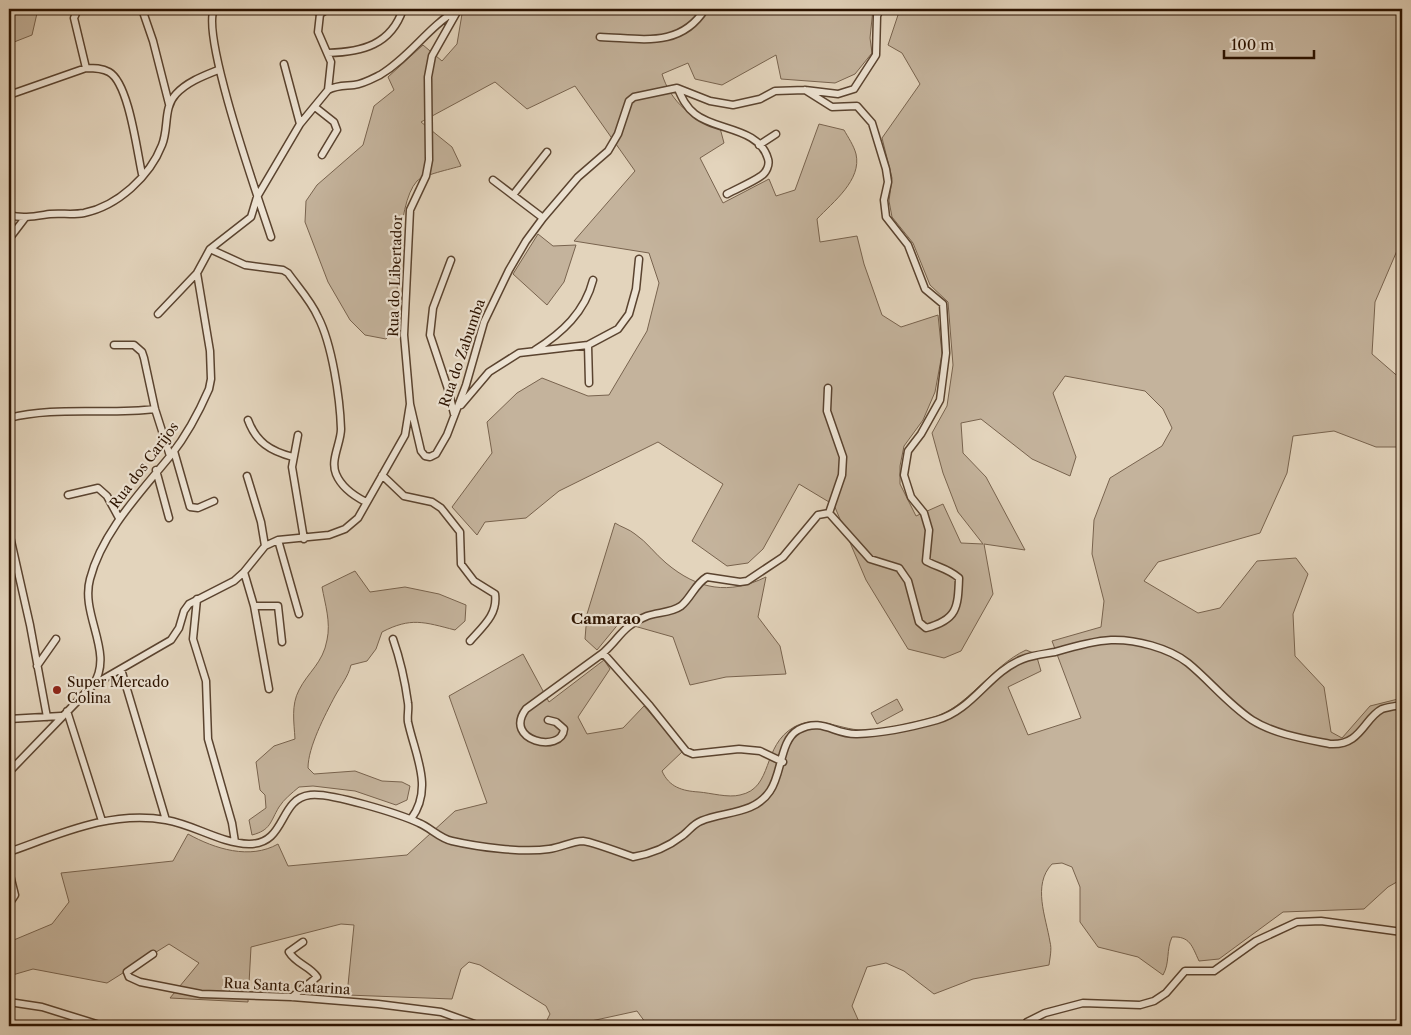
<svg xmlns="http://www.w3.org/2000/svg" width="1411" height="1035" font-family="'Libre Caslon Text',serif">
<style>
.green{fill:#c4b39c;stroke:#78634e}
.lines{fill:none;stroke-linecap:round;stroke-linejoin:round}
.minor-casing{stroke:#5a432f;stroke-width:9}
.minor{stroke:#ede3d3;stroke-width:6}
.poi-dot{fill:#8f2418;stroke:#ede3d3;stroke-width:2}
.labels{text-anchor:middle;stroke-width:4.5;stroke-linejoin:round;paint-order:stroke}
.street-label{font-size:14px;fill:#2c1300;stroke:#ede3d3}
.poi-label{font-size:14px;fill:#2c1300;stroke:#ede3d3;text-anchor:start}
.neighbourhood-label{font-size:15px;font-weight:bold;fill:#2c1300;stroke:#ede3d3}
</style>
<rect width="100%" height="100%" fill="#e3d4bc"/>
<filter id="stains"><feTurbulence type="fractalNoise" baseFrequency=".004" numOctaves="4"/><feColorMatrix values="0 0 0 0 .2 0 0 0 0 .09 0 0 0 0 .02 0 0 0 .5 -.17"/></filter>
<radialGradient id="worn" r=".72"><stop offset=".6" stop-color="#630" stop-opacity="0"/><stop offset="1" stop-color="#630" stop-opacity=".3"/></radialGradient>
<path class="green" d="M9 9H38L32 35 9 44Z
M476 9H873L870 38 872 53 855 74 835 83 781 79 776 55 722 85 695 79 688 63 662 74C670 101 693 121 720 128L724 143 700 158 723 203 769 179 776 196 795 190 819 124 844 130C848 137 854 146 856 154 862 180 833 202 817 219L820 242 857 236 864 264 882 315 901 327 938 315 942 354 935 392 923 420 904 446 900 466V484L916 516 943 504 961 543 983 544 958 512 943 473 932 433 947 406 953 365 948 302 930 285 913 243 892 217 889 201 892 178 882 138 920 84 902 53 888 45 900 9H1402V239L1375 302 1372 354 1402 380V447H1376L1334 431 1293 436 1287 473 1260 533 1158 562 1144 581 1198 613 1220 608 1257 561 1296 558 1308 574 1293 614 1295 656 1324 687 1331 732 1342 738 1370 706 1402 698V879L1388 887 1364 909 1283 912 1219 959 1199 961C1192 946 1190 936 1172 937 1166 950 1170 963 1163 975L1138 957 1098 947 1080 922V887L1072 867 1062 863 1052 864C1032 885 1046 917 1050 942 1052 949 1050 957 1049 965L973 979 934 994 904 971 886 963 867 967 852 1006 860 1024 864 1026H648L637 1011 582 1023 580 1026H544L550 1014 546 1006 480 965 469 962 461 969 452 999 347 995 354 925 341 924 251 947 248 1002 170 998 199 963 169 944 107 983 33 969 9 976V942L52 924 69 902 61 873 173 861 188 834C215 849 250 860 278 844L288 866 407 855 455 811 487 803 449 696 523 654 549 702 604 660 610 669 578 717 587 734 623 728 644 706 683 751 662 771C669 787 682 791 699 792 711 793 728 798 740 795 774 788 761 746 794 727 819 713 841 732 868 730 888 729 911 723 931 718 967 709 991 666 1026 650L1036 654 1041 671 1008 687 1028 735 1081 718 1052 641 1101 627 1104 601 1092 554 1094 520 1110 478 1162 446 1172 428 1163 409 1145 391 1065 376 1053 393 1076 457 1070 476 1032 459 981 419 961 423 963 453 986 477 1025 550 984 544 993 594 961 651 944 658 908 649 866 580 834 505 799 484 763 549 748 563 727 566 692 541 723 484 658 442 559 491 526 518 485 522 477 535 452 507 492 453 487 422 517 393 542 378 588 396 609 395 647 331 659 283 649 253 574 241 635 171 575 86 527 109 495 82 421 122 452 147 461 166C451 169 423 175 417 181 395 205 398 295 396 329L386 339 365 335 350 320 328 282 305 222 306 201 317 185 363 145 374 106 394 90 388 77 423 45 442 61 457 44 462 14Z
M538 234 553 246 576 245 564 282 547 305 513 274Z
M615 523C621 527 629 529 635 534 647 542 655 554 666 563 698 590 729 595 766 577L758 617 780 646 786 674 726 677 690 685 673 637 620 622 597 650 585 639 587 614Z
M355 571 370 592 405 587 439 594 466 605 465 621 455 630C424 622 411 617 382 632L376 649 367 661 351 665C348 677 341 685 335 696 325 715 308 747 308 768L314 774 355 771 382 781 402 782 410 786 407 800 396 805 355 791 313 786 299 787C292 793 284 799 279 807 270 822 271 830 252 835L249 820 266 808 265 795 260 790 256 762 274 746 295 739C294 722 291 705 299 690 308 672 323 663 327 640 331 622 325 604 322 587Z
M897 699 903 710 877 724 871 713Z"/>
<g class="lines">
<g class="minor-casing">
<path id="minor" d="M78 9 74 18 86 68
M142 9 153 41 169 104
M214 9C201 37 259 200 271 237
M320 14 328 9
M600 37C640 38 680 49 705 9
M328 53C362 52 391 45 403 9
M284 64 300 124
M678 89C682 98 686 107 695 114 716 131 759 127 768 159 770 165 766 173 761 176 751 183 738 188 727 194
M328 90C337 85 345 86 354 85 363 84 372 79 380 75 410 57 428 27 457 10
M9 95 86 68C94 68 102 68 109 72 129 83 137 152 142 174
M315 107 334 122 337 130 322 155
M759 145 776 134
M493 180 543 218
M513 195 547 152
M9 215C23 219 36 216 50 214 61 213 73 215 84 213 118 206 150 176 162 145 169 128 163 108 176 94 187 82 203 76 218 70
M9 239 25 218
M210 249 245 265 283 270 288 273C298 287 311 301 318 317 332 344 340 398 341 429 341 443 330 460 336 474 341 486 354 496 366 502
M451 260 433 308 430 335 448 389 454 414
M158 314 197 273
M114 345H134L142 352 144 358 155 409 170 456
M588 345 589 383
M535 350C562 333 585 312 593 280
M828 388 827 411 843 457 842 475 829 513
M410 404 404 335 410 210 426 176 429 160 428 77 432 56 458 10
M461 405 489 372 519 353 588 345 618 329 629 314 636 289 639 259
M9 418C54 406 107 415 155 409
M248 420C256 442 270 451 293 457
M298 435 292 467 304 539
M174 451 190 507 198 508 214 501
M156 470 169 518
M382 475 404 496 432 502 441 508 460 532 461 564 474 581 495 594C498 615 482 627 470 641
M247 476 261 522 265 546
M68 495 98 488 107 496 119 518
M9 532 30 625 47 717
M278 540 299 614
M244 572 254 606 269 689
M197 599 193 639 206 681 208 739 232 823 235 842
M254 606H278L282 642
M393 639C400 659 405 681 408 703 409 709 407 716 408 722 415 755 434 788 411 819
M603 653 650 706 686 751 693 754 739 749 760 751 783 762
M37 666 56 639
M121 669 166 820
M93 685 171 640 179 628 184 611 189 604 234 581 244 572 265 546 278 540 329 535 345 529 358 518 405 435 410 404 421 451 425 456 430 457 436 454 447 435 466 385 484 322 509 270 526 241 543 218 578 177 608 151 618 134 629 101 634 97 677 88 710 101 733 105 760 99 775 91 805 90 838 94 854 89 876 55 877 16 880 9
M67 711 102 821
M9 719 61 716
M548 720 556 722 564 729C562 754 502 741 526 709L603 653C621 637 621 627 647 616 658 612 671 613 681 606 691 598 695 584 707 577L740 582 747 581 783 557 818 515 829 513 870 559 899 568 908 581 919 622 926 628C957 620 958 608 959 578 947 568 939 568 926 561L929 530 924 513 911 497 904 475 908 451 921 434 940 400 946 353 943 304 925 289 908 245 886 217 884 200 888 182 886 169 872 123 857 106 832 107 805 90
M9 772 93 685C115 653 80 615 90 579 102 532 141 492 171 455 186 436 199 412 209 389L211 379 210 351 197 273 210 249 251 217 257 197 300 124 328 90 331 62 318 32 320 14 315 9
M9 852C60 834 111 810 166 820 195 825 220 843 249 844 287 844 278 799 310 795 329 792 400 814 419 823 431 828 439 838 452 841 478 847 523 853 549 849 560 848 572 841 583 841 592 842 622 853 633 857 650 854 668 847 682 836 688 832 693 824 701 821 724 811 754 815 770 791 782 774 780 740 798 730 823 717 834 735 857 734 883 733 912 727 937 720 973 710 989 672 1023 659 1033 655 1044 654 1055 652 1072 647 1092 641 1111 640 1135 639 1169 648 1188 663 1210 681 1228 704 1252 720 1274 734 1305 739 1330 744 1361 746 1364 718 1382 709 1388 707 1396 706 1402 705
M9 871 15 895 9 904
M153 954 127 972 129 977 140 982 201 994 292 997 378 1004 441 1012 480 1026
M292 997 317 977C310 966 296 964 289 952L303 942
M9 1002 42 1007 103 1026
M1024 1026 1027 1022 1045 1013 1083 1003 1140 1005 1154 1001 1166 993 1185 971H1214L1256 941 1297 922 1321 921 1402 932"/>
</g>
<use href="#minor" class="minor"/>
</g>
<circle class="poi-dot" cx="57" cy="690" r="5"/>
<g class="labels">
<g class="street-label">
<text transform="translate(395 276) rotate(-88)" y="5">Rua do Libertador</text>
<text transform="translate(462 353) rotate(-71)" y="5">Rua do Zabumba</text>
<text transform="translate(144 465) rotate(-53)" y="5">Rua dos Carijos</text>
<text transform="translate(287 986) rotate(3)" y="5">Rua Santa Catarina</text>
</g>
<g class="poi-label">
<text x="67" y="687">Super Mercado<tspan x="67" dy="16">Colina</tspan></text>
</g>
<g class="neighbourhood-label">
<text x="606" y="624">Camarao</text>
</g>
</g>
<rect width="1411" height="1035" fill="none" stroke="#e3d4bc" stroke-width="30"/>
<rect x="10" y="10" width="1391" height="1015" fill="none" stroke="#2c1300" stroke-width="2.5"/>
<rect x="15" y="15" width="1381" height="1005" fill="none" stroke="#2c1300"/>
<path d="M1224 50v8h90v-8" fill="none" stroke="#2c1300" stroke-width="2.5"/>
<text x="1231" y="50" font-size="15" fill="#2c1300" stroke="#ede3d3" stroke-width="4" paint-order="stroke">100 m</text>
<rect width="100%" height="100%" filter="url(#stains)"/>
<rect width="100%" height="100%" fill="url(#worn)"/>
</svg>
